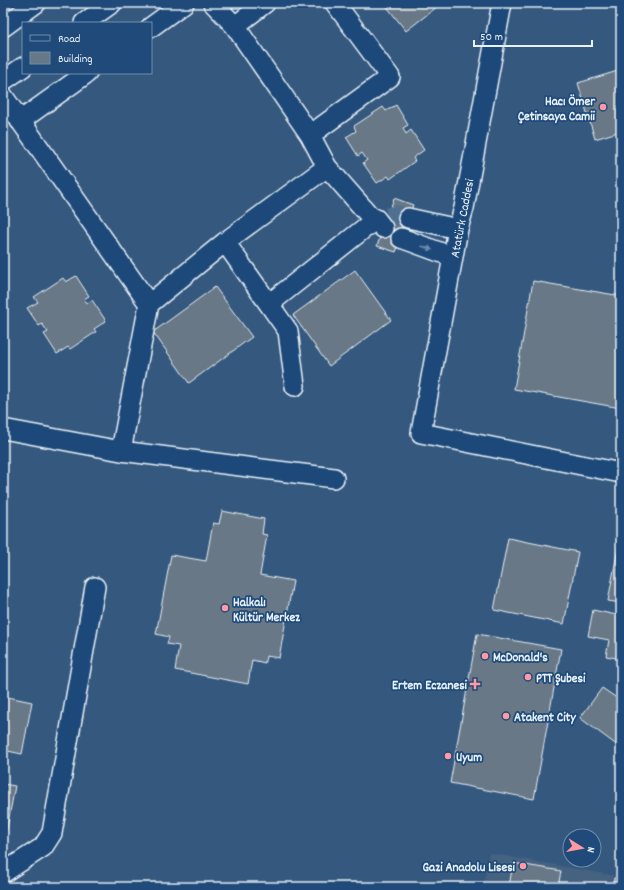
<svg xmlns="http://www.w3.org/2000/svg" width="624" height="890" font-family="Dekko,sans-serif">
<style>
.built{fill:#446281}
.building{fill:#677887;stroke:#e8f1f8}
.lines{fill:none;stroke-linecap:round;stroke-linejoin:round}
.minor-tunnel{stroke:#506f90;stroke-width:19;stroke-dasharray:19 10;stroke-linecap:butt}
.minor-casing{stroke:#e8f1f8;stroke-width:22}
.minor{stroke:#1f4a7a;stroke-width:19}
.oneway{fill:#6f8dac}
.poi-dot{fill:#ff9aa2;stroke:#1f4a7a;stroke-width:1.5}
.labels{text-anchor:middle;stroke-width:3.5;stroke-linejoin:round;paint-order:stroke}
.poi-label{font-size:13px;font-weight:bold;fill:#e8f1f8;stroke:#1f4a7a;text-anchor:start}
.street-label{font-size:13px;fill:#e8f1f8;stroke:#1f4a7a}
</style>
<rect width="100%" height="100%" fill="#35587e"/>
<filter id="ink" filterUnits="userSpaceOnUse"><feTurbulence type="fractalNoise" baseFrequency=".025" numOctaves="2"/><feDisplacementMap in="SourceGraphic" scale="8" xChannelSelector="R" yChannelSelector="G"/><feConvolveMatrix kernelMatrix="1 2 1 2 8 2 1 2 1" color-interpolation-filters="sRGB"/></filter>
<g filter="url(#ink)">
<path class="built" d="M489 853 621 877V887H483Z"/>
<path class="building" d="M384 3H442L406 31Z
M621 70V131L595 139 578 83Z
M396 105 408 125 403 128 406 134 411 130 424 150 413 158 415 161 390 179 388 176 377 183 363 163 367 160 362 153 358 156 346 137 356 131 354 126 383 107 386 111Z
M394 198 413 205 396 252 377 246Z
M355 270 391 320 329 366 293 315Z
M76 276 89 296 84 299 87 303 92 300 106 321 94 329 96 332 70 349 68 347 57 354 44 334 48 332 42 324 39 326 27 308 38 302 34 297 63 278 66 282Z
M533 281 621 296V408L514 389Z
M215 287 252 337 189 383 153 332Z
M222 511 264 519 262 534 267 535 260 575 293 581 279 658 266 656 265 663 252 660 248 684 175 670 179 646 167 644 169 637 156 634 171 555 206 561 213 523 219 524Z
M508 538 578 552 564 624 494 610Z
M619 543 621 544V603L608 601Z
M593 610 621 616V659L606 656 609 640 588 636Z
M477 634 561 649 534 799 450 783Z
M602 688 621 701V742L618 746 580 718Z
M3 696 32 702 22 754 3 750Z
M3 784 15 786 5 839 3 838Z
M513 863 561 871 558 887H509Z
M614 878 621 879V887H613Z"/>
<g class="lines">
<path class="minor-tunnel" d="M387 217 397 215 408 218"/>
<g class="minor-casing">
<path id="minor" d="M213 3 235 26 310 135 327 167 370 216 376 219 383 228
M502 3 464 208 458 229 421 433 621 473
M84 23 112 3
M235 26 265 3
M3 27 36 3
M151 27 184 3
M3 81 23 67
M3 96 149 304 225 242 327 167
M20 121 87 73
M310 135 390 77 335 3
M408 218 458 229
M401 238 453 257
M225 242 288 331 295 386
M269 304 376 219
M3 429 121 451 334 478
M121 451 149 304
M3 873 43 847 52 833 95 587"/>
</g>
<use href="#minor" class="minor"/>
</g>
<defs><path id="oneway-solid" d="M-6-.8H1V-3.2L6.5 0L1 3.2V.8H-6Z"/></defs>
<use class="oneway" href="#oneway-solid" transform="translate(427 248) rotate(20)"/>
</g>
<g class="poi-dot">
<circle cx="603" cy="107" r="4"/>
<circle cx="225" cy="608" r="4"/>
<circle cx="485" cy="656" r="4"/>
<circle cx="528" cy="677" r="4"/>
<path d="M473 678h4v4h4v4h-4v4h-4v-4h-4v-4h4z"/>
<circle cx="506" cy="716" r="4"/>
<circle cx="448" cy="756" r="4"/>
<circle cx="523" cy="866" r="4"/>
</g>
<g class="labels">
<g class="poi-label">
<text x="595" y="105" text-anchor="end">Hacı Ömer<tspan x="595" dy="15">Çetinsaya Camii</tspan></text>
<text x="233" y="606">Halkalı<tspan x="233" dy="15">Kültür Merkez</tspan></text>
<text x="493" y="661">McDonald's</text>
<text x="536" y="682">PTT Şubesi</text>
<text x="467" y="689" text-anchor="end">Ertem Eczanesi</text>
<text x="514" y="721">Atakent City</text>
<text x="456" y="761">Uyum</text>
<text x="515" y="871" text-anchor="end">Gazi Anadolu Lisesi</text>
</g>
<g class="street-label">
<text transform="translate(461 218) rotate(-79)" y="5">Atatürk Caddesi</text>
</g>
</g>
<rect width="624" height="890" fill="none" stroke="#1f4a7a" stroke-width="16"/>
<rect x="8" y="8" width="608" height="874" fill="none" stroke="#e8f1f8" stroke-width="1.5" filter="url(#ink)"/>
<rect x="22" y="22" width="130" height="52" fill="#1f4a7a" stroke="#6f8dac"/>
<rect x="30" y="35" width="20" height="6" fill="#1f4a7a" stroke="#6f8dac"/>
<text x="58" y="42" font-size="12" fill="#e8f1f8">Road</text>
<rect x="30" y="52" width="20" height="12" fill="#677887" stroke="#6f8dac"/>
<text x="58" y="62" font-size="12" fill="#e8f1f8">Building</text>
<g transform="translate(582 848) rotate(101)"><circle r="19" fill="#1f4a7a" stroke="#6f8dac"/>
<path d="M0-3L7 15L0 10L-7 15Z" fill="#ff9aa2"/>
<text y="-6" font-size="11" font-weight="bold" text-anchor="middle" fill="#e8f1f8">N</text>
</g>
<path d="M474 40v6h118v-6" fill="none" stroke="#e8f1f8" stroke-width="2"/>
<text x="480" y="40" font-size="12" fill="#e8f1f8" stroke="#1f4a7a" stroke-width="3" paint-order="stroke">50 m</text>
</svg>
